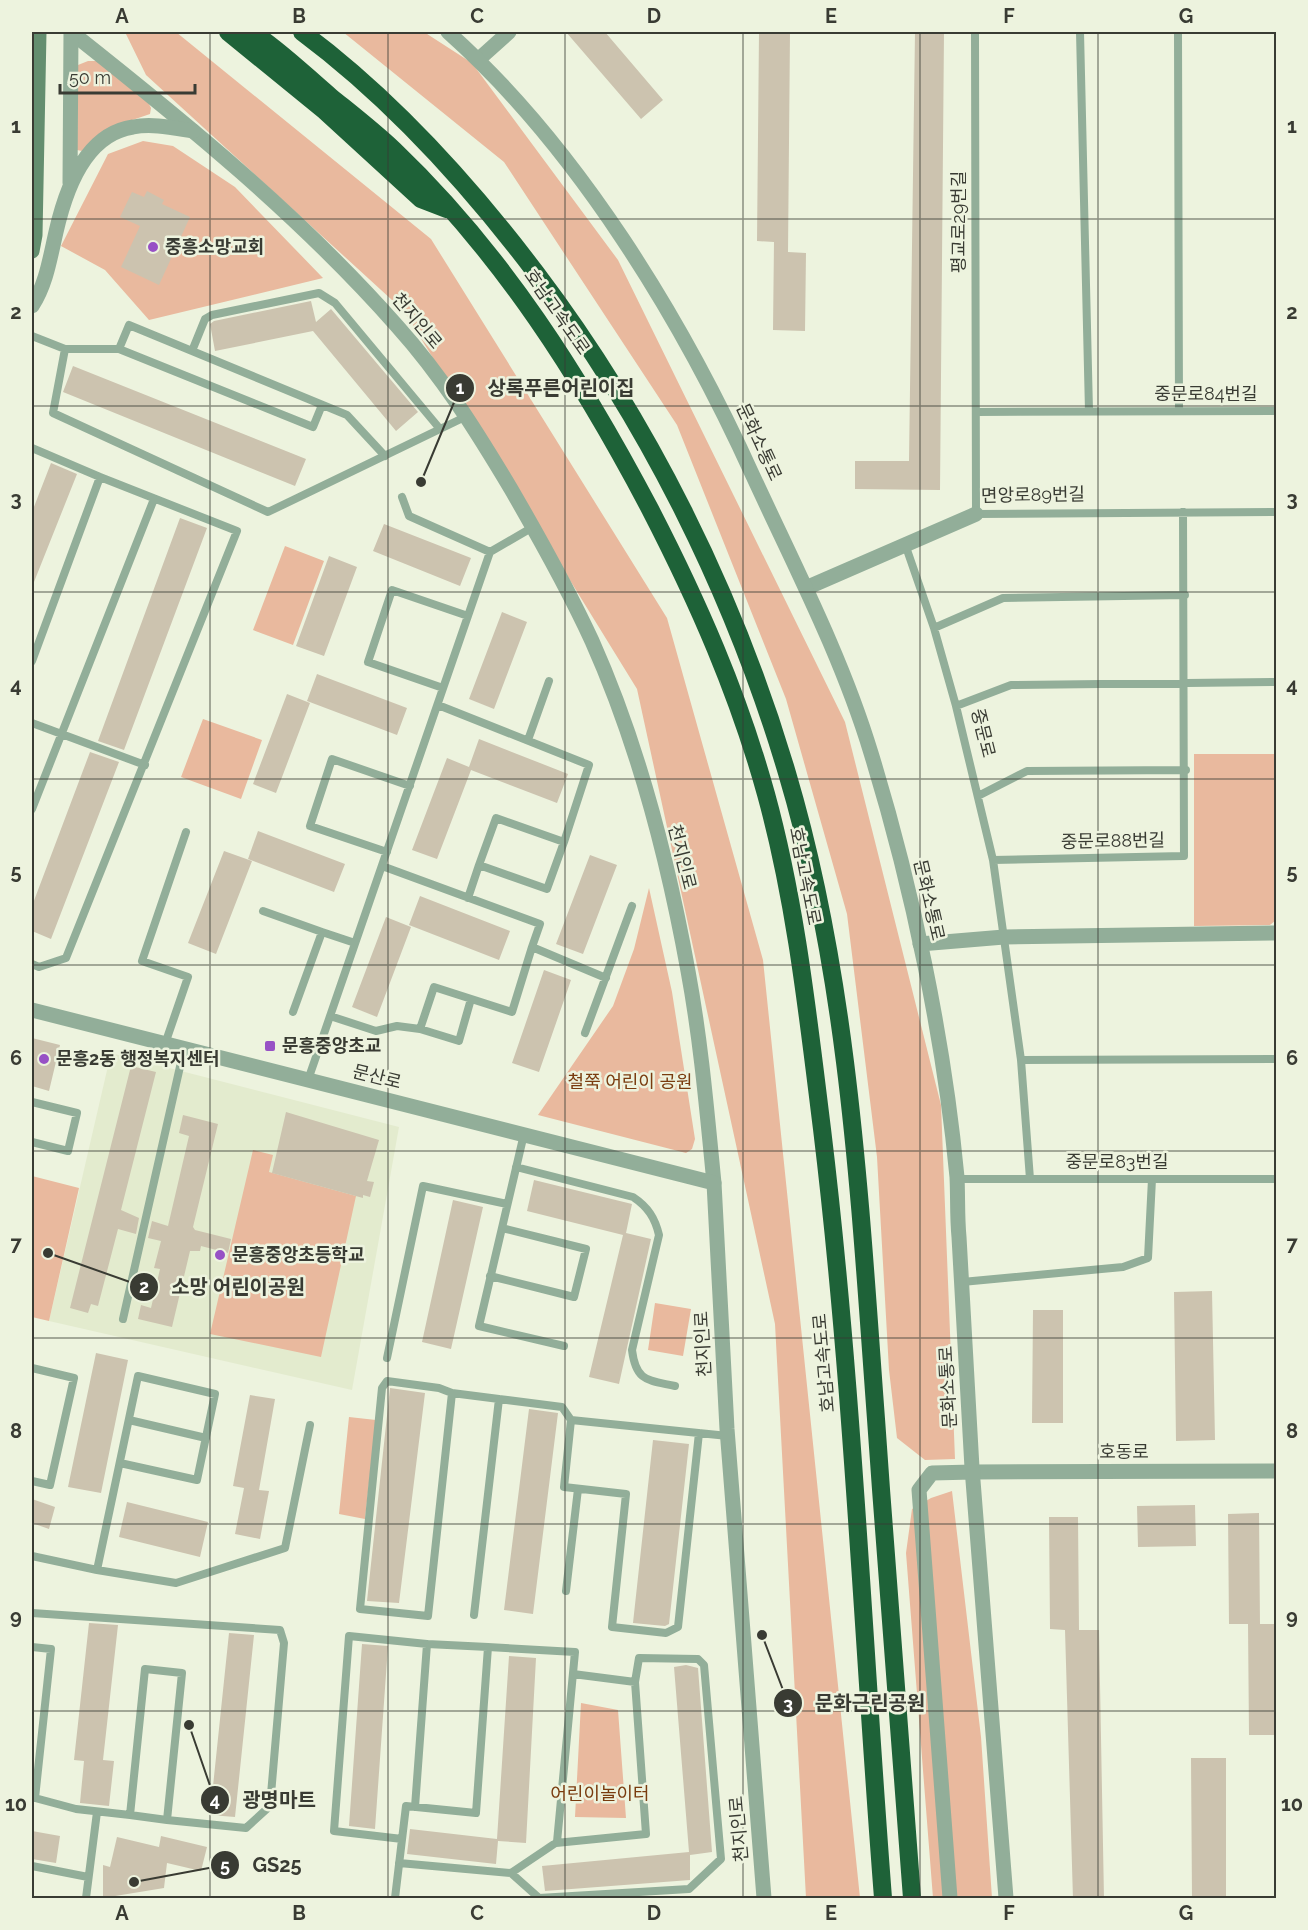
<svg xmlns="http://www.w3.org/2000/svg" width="1308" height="1930" font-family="Raleway,'Noto Sans KR',sans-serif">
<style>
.built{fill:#e3ebce}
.green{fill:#e9b99e}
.building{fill:#ccc3af}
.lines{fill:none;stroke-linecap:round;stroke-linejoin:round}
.service{stroke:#92ae99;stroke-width:8}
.minor{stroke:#92ae99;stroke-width:15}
.tertiary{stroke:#92ae99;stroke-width:15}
.secondary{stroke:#648e6f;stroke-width:15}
.motorway{stroke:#1e6238;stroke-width:18}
.grid{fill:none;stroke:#393b33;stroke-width:1.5;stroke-opacity:0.55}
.poi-dot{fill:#9751c5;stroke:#edf3de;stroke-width:2}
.labels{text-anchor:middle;stroke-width:5;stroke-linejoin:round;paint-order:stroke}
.street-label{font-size:18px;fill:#393b33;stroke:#edf3de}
.poi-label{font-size:18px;font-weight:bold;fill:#393b33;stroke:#edf3de;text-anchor:start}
.park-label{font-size:18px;fill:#793b0e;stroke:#edf3de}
.leader{fill:none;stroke:#393b33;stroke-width:2}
.callout-dot{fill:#393b33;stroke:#edf3de;stroke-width:2}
.mark-label{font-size:18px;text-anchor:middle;font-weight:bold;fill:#fff}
.callout-label{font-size:20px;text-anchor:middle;font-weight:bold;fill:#393b33;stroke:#edf3de;stroke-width:5;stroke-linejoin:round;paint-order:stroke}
.neatline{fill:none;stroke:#393b33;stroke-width:2}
.grid-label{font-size:20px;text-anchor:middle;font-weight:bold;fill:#393b33}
</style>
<rect width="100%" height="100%" fill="#edf3de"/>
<path class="built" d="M111 1053 399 1127 352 1390 49 1321Z"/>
<path class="green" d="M125 32H176L431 239 667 618 763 960 860 1898H806L775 1324 637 689 404 311 146 75Z
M343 32H424L472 63 618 260 845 722 941 1105 955 1459 925 1460 897 1438 889 1370 877 1157 847 914 786 699 677 425 504 162Z
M88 61H98L147 100 151 108 150 114 109 128 82 151 77 150 78 65Z
M143 141 173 146 235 187 323 278 149 320 105 270 61 246 108 154Z
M285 546 324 561 293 645 253 630Z
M203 719 262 740 241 799 181 777Z
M1194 754H1276V920L1270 925 1194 926Z
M649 888 672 992 695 1139 692 1149 686 1153 538 1115 613 1006 634 949Z
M253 1150 273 1155 269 1172 356 1196 321 1357 210 1334Z
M32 1176 79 1188 49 1321 32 1317Z
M655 1303 691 1309 683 1356 648 1350Z
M349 1417 376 1420 365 1519 339 1514Z
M952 1491 981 1737 992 1898H933L906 1553 912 1509 931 1498Z
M581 1703 618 1710 626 1818 575 1817Z"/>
<path class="building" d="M566 32H605L663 100 641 119Z
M759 32H790L788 252 806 253 805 331 773 330 774 242 757 241Z
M915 32H944L940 490 855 489V461H909Z
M147 191 164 200 162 204 190 217 159 285 121 267 140 226 120 217 132 192 144 197Z
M311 301 316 322 331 309 418 412 396 431 313 331 215 351 210 324 214 321Z
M73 366 306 459 295 486 63 392Z
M51 463 77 474 32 587V512Z
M180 518 207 528 124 750 98 741Z
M384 524 471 558 460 586 373 551Z
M329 556 357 567 324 656 296 646Z
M502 612 527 622 494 709 469 699Z
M317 674 407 708 397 735 307 701Z
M287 694 310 703 276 793 253 784Z
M479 739 568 774 557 803 471 770 437 859 412 850 447 758 469 767Z
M90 752 119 762 51 939 32 931V906Z
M258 831 345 864 334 892 248 859Z
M224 851 252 861 216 954 188 943Z
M590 855 617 865 583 954 556 944Z
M420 896 510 931 499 960 409 925Z
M386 917 411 927 377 1017 352 1007Z
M544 970 571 980 539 1072 512 1063Z
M32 1038 60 1045 49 1091 32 1086Z
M131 1066 156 1072 121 1210 139 1218 136 1234 118 1229 98 1306 91 1304 88 1313 70 1308Z
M286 1112 379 1140 367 1181 374 1182 370 1197 363 1195V1198L272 1173Z
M183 1115 218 1124 193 1227 195 1230 231 1239 228 1253 201 1246 200 1251H190L172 1327 138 1319 141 1305 151 1308 160 1269 154 1268 161 1241 148 1238 152 1221 168 1226 189 1136 179 1133Z
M534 1180 632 1204 626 1233 651 1239 619 1384 589 1377 623 1235 527 1211Z
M453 1200 483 1207 451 1349 422 1342Z
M1212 1291 1215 1440 1176 1441 1174 1292Z
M1033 1310H1063V1423H1032Z
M96 1353 128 1360 101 1493 68 1487Z
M390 1388 425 1393 399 1603 367 1601Z
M250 1395 275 1399 259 1490 269 1491 260 1539 235 1534 244 1488 233 1486Z
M529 1409 558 1413 533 1614 504 1610Z
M653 1440 689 1444 669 1624 665 1626 633 1623Z
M32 1499 55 1507 49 1529 32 1523Z
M127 1502 208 1522 200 1557 119 1537Z
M1195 1505 1196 1546 1138 1547 1137 1506Z
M1259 1513 1260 1624H1229L1228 1514Z
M1049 1517H1078L1079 1630H1099L1104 1899H1073L1065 1630 1050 1629Z
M89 1623 118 1625 103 1760 114 1761 109 1806 80 1803 84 1761 74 1760Z
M1248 1624H1276V1735H1249Z
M229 1633 254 1635 235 1817 210 1815Z
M362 1644 388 1646 375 1829 349 1826Z
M509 1656 536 1658 526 1843 498 1841 496 1864 407 1854 410 1829 497 1839Z
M686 1665 698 1668 712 1852 690 1855V1880L545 1891 542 1866 689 1852 674 1667Z
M1191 1758H1226V1899H1192Z
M32 1831 60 1836 56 1863 32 1859Z
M161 1836 207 1847 201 1871 167 1863 164 1888 103 1898V1865L110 1867 117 1837 159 1847Z"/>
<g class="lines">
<path class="service" d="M975 32 976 514 1276 512
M1080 32 1089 411
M1178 32 1179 411
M32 336 65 349H119L129 325 347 415 385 456
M65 349 53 413 268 512 467 416
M119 349 313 427 322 405
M192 351 205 319 212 315 319 293 335 303 440 429
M976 412 1276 411
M32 448 100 477
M402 497 409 516 490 552 533 527
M905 544 934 628 956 706 993 860 1021 1060 1030 1179
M934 628 1003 598 1185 595
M32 661 100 477 237 531 66 958 39 967 32 964
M443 688 368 662 392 590 468 616
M438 705 589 765 564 842
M956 706 1011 685 1276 682
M32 723 145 765
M528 740 549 681
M978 796 1027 771 1186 770
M32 809 154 499
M496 818 564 842 547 889 479 865Z
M387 852 310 826 332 759 410 786
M993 860 1184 856 1183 512
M382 866 540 924 532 947 606 978
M468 898 479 865
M263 911 322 932
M293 1012 322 932 355 943
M330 1016 376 1031 397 1026 420 1029 434 987 512 1012 532 947
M420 1029 459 1041 471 999
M585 1033 632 906
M165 1044 188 977 142 961 186 832
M1021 1060 1276 1059
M308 1080 490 552
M32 1102 77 1113 68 1151 32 1142
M524 1134 479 1326 564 1346
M516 1167 633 1197C648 1207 655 1218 659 1235L632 1350C636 1382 648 1380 675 1386
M957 1179H1276
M490 1276 574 1297 586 1249 502 1228
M962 1282 1123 1267 1148 1258 1152 1179
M123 1319 184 1049
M387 1358 423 1186 507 1204
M32 1368 74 1378 50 1485 32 1481
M452 1393 439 1388 387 1381 382 1388 360 1609 428 1616 452 1393 499 1399
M129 1420 206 1438
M699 1433 678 1627 666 1633 612 1627 626 1494 564 1487 571 1420 728 1436
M32 1556 97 1570 176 1583 285 1548 310 1425
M97 1570C111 1506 124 1441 138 1376L215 1394 197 1480 120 1463
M566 1591 578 1489
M32 1613 280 1630 284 1643 270 1806 246 1828 167 1820 182 1673 145 1669 130 1815 76 1809 35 1798
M474 1615 499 1399 562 1407 571 1420
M32 1647 51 1649 35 1798H32
M415 1807 427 1644 488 1647
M130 1815 167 1820
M402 1839 334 1831 349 1636 427 1644
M556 1843 646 1834 635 1682 573 1674
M32 1866 88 1877
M511 1873 539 1898 689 1889 721 1859 704 1665 698 1659 639 1658 635 1682
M86 1898 97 1812
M395 1898 406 1806 476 1813 488 1647 575 1652 557 1842 511 1873 399 1863"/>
<path class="minor" d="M71 32C186 123 300 216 397 326 442 376 477 432 511 489 540 539 568 589 592 641 638 744 668 860 688 971 701 1041 707 1112 714 1183
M479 59 509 32
M806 588 976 514
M920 944 1004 937 1276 933
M973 1472 1276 1471"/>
<path class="tertiary" d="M448 32C577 147 682 319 753 476 795 567 842 657 871 753 912 886 944 1039 957 1177 958 1196 957 1217 959 1237 964 1314 967 1391 972 1468 982 1611 996 1755 1006 1898
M70 183 71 32
M32 306C46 285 50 258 56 232 65 192 85 134 133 127 152 123 174 128 193 131
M32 1010 714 1183 727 1429 764 1898
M950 1898 919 1490 932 1473 973 1472"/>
<path class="secondary" d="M32 251 35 235 39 32"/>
<path class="motorway" d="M228 32 325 111 421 199 447 209
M252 32C280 50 305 75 331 97 352 114 374 131 394 150 502 253 581 378 650 509 698 602 738 693 766 794 796 903 808 1017 822 1129 853 1384 863 1642 883 1898
M302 32C392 99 468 183 536 273 648 421 734 594 787 773 849 981 860 1203 876 1419 887 1579 901 1739 912 1898"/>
</g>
<path class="grid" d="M210 32V1898M388 32V1898M565 32V1898M743 32V1898M920 32V1898M1098 32V1898M32 219H1276M32 406H1276M32 592H1276M32 779H1276M32 965H1276M32 1151H1276M32 1338H1276M32 1524H1276M32 1711H1276"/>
<g class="poi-dot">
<circle cx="153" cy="247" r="6"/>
<rect x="264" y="1040" width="12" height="12" rx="3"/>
<circle cx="44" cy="1059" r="6"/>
<circle cx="220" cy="1255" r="6"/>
</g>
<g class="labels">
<g class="street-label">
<text transform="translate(959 222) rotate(-90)" y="6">평교로29번길</text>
<text transform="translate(557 312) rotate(55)" y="6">호남고속도로</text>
<text transform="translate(417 321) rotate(50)" y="6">천지인로</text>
<text x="1206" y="400">중문로84번길</text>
<text transform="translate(759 442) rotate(65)" y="6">문화소통로</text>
<text transform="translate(1033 495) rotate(-1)" y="6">면앙로89번길</text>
<text transform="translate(983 733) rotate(76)" y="6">중문로</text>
<text transform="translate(1113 841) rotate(-1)" y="6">중문로88번길</text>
<text transform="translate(682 857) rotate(76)" y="6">천지인로</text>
<text transform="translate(805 876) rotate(79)" y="6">호남고속도로</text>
<text transform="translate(929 900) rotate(77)" y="6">문화소통로</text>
<text transform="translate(377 1077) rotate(14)" y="6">문산로</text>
<text x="1117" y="1168">중문로83번길</text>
<text transform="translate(703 1344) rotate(-93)" y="6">천지인로</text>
<text transform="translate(824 1363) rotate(-95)" y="6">호남고속도로</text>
<text transform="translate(948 1387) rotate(-93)" y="6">문화소통로</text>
<text x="1124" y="1458">호동로</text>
<text transform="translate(739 1829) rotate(-95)" y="6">천지인로</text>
</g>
<g class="poi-label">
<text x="165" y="253">중흥소망교회</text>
<text x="282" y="1052">문흥중앙초교</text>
<text x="56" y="1065">문흥2동 행정복지센터</text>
<text x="232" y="1261">문흥중앙초등학교</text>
</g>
<g class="park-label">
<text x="630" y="1088">철쭉 어린이 공원</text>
<text x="600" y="1800">어린이놀이터</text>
</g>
</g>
<path class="leader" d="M421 482L460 388M48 1253L144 1287M762 1635L788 1703M189 1725L215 1800M134 1882L225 1865"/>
<g class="callout-dot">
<circle cx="421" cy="482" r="6"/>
<circle cx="48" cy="1253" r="6"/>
<circle cx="762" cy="1635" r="6"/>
<circle cx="189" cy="1725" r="6"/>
<circle cx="134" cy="1882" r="6"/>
<circle cx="460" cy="388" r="15"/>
<circle cx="144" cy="1287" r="15"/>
<circle cx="788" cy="1703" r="15"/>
<circle cx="215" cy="1800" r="15"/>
<circle cx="225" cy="1865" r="15"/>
</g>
<g class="mark-label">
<text x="460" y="394">1</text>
<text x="144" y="1293">2</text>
<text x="788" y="1710">3</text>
<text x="215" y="1806">4</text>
<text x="225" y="1872">5</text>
</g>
<g class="callout-label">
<text x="561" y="395">상록푸른어린이집</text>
<text x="238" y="1294">소망 어린이공원</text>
<text x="870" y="1710">문화근린공원</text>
<text x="279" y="1807">광명마트</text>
<text x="277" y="1872">GS25</text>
</g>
<rect width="1308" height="1930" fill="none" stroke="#edf3de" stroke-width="66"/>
<path d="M60 84v9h135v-9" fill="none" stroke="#393b33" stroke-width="3"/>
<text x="69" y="84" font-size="18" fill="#393b33" stroke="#edf3de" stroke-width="4.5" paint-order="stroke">50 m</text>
<rect x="33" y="33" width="1242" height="1864" class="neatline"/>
<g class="grid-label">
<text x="122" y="23">A</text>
<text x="299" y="23">B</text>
<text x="477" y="23">C</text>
<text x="654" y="23">D</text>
<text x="831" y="23">E</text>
<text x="1009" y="23">F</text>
<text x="1186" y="23">G</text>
<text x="16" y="133">1</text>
<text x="1292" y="133">1</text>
<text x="16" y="319">2</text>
<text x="1292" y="319">2</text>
<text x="16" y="506">3</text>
<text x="1292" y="506">3</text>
<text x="16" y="692">4</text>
<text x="1292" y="692">4</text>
<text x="16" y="879">5</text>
<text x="1292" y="879">5</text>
<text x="16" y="1065">6</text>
<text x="1292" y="1065">6</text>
<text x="16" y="1251">7</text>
<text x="1292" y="1251">7</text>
<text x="16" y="1438">8</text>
<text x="1292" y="1438">8</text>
<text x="16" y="1624">9</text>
<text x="1292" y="1624">9</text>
<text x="16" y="1811">10</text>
<text x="1292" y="1811">10</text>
<text x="122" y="1920">A</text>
<text x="299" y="1920">B</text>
<text x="477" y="1920">C</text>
<text x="654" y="1920">D</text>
<text x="831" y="1920">E</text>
<text x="1009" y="1920">F</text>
<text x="1186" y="1920">G</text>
</g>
</svg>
